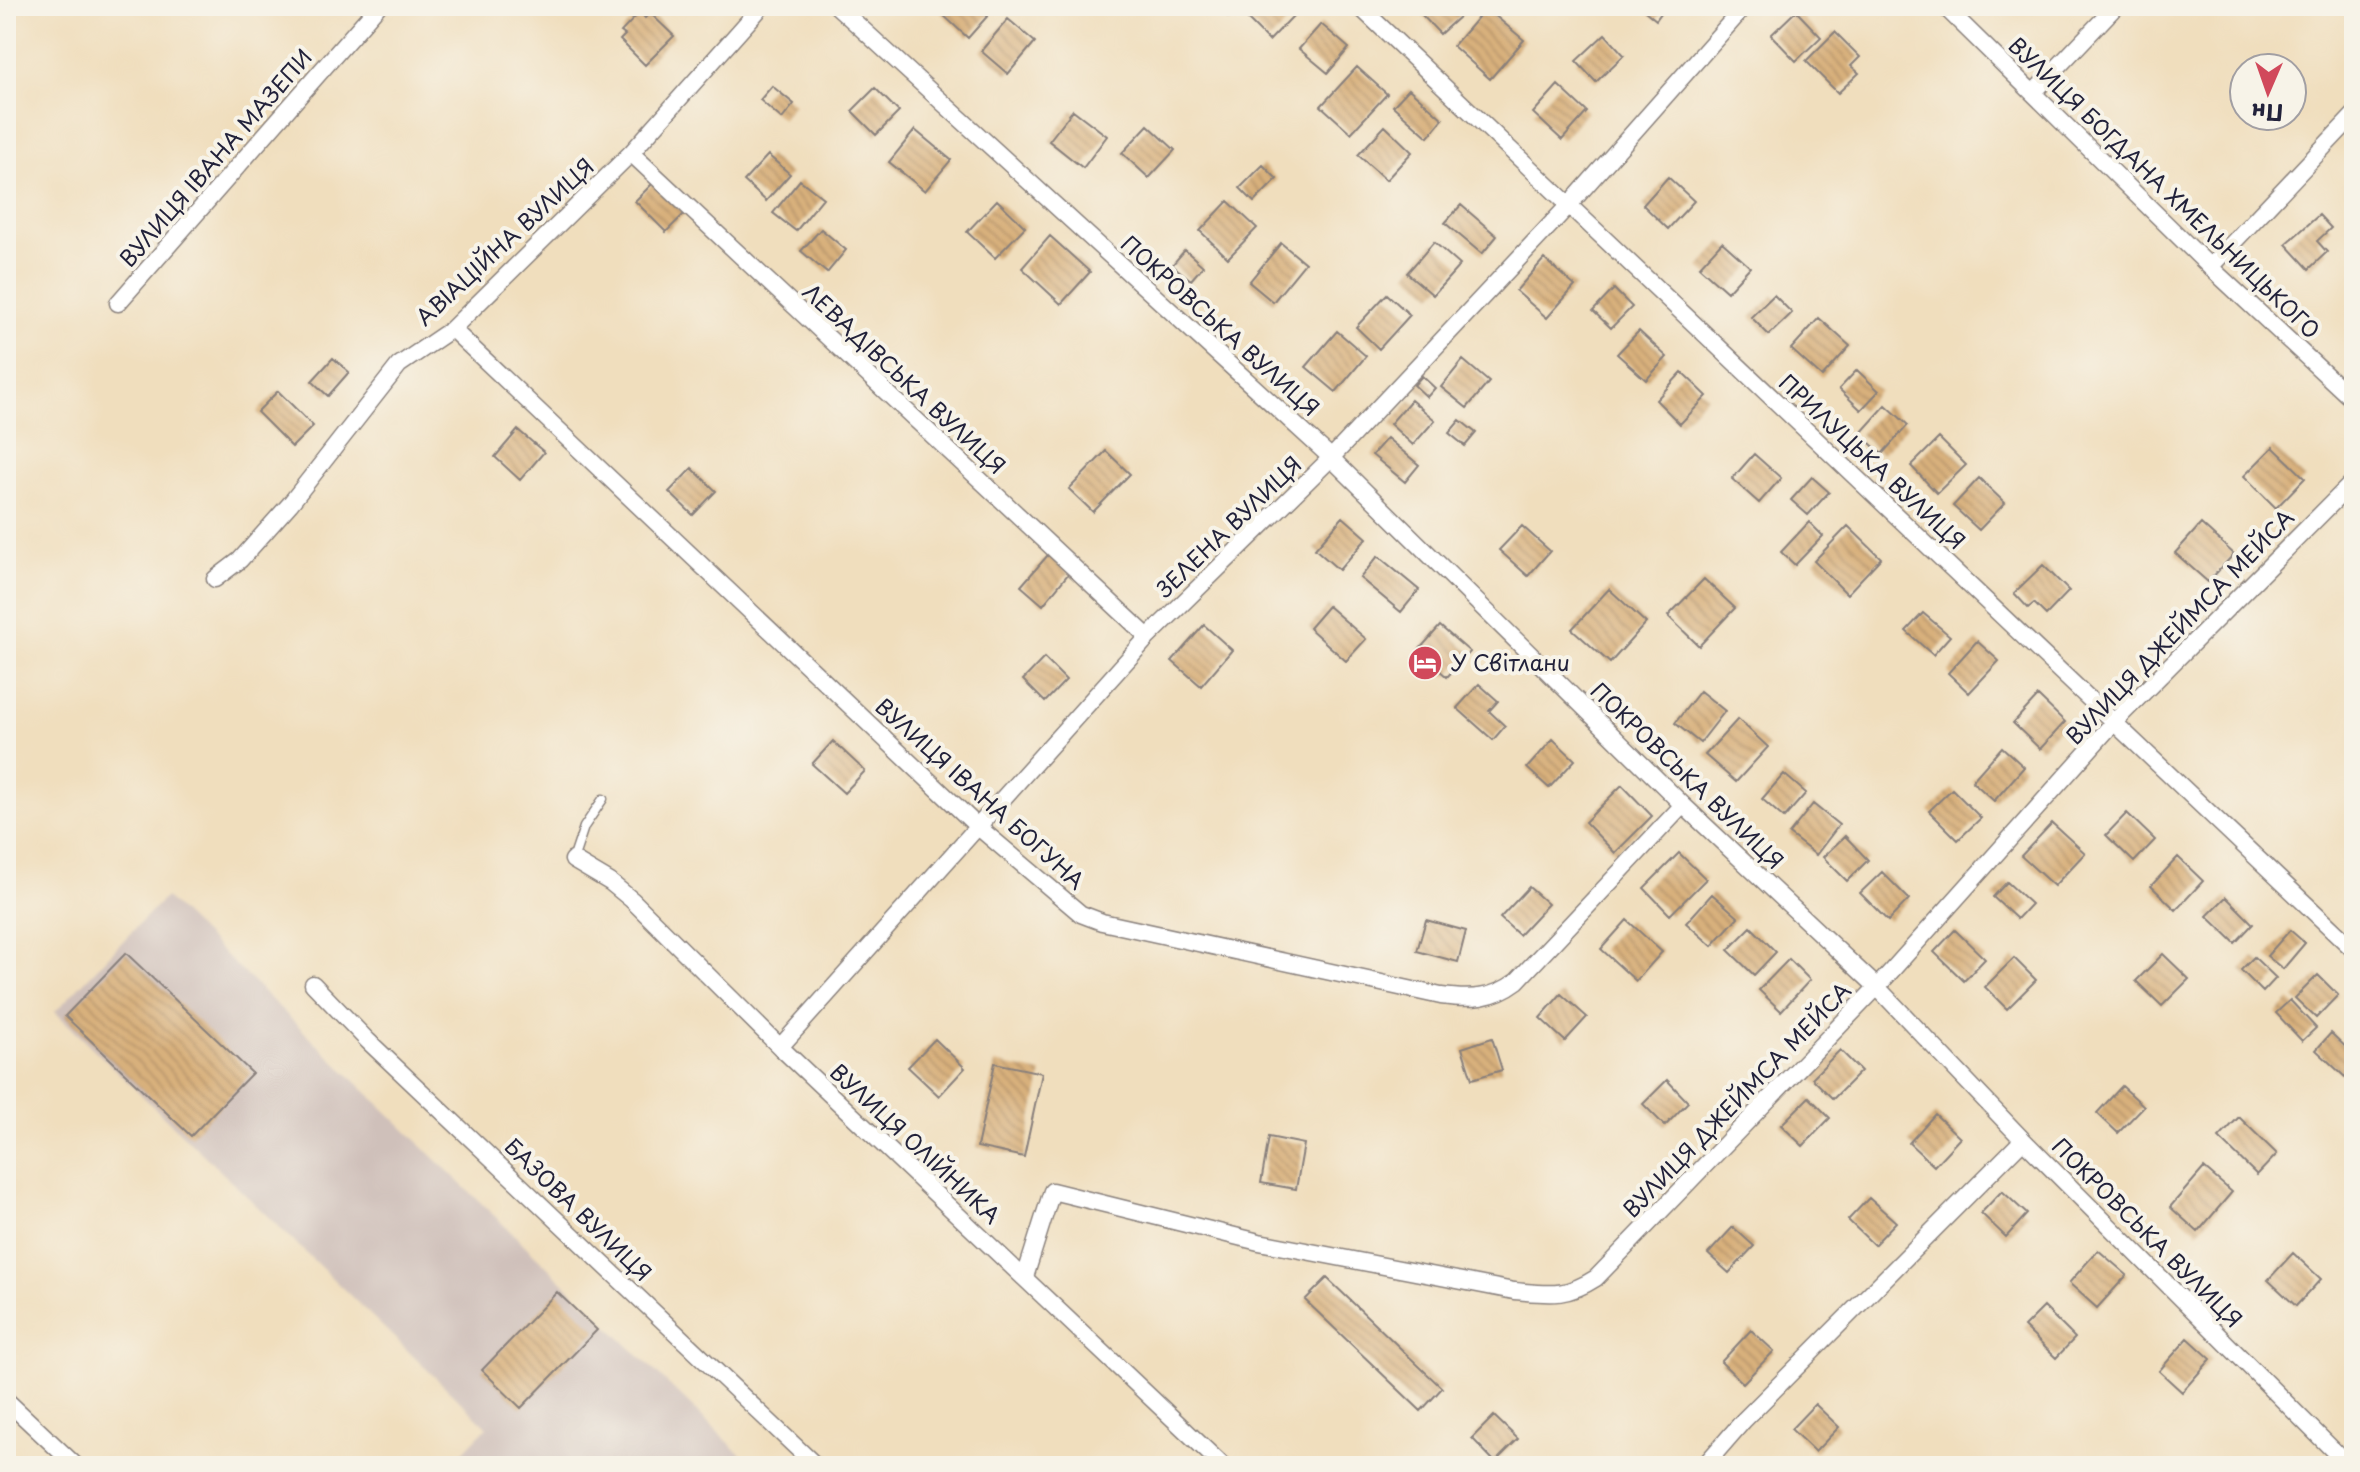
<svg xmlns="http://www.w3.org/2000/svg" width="2360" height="1472" font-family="'Playpen Sans',sans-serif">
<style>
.industrial{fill:#cfc0ba}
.building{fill:url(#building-back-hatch)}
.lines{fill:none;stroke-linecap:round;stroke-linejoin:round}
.service-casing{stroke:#89807c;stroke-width:11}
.minor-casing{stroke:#89807c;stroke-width:19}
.service{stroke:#fff;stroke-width:8}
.minor{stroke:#fff;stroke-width:16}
.labels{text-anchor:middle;stroke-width:8;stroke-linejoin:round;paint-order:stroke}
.street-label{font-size:22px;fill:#22223b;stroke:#f7f3e8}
.poi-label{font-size:22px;fill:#22223b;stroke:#f7f3e8;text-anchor:start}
</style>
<defs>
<pattern id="building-back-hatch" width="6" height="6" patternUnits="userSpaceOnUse" patternTransform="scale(2)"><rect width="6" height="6" fill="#d8b07c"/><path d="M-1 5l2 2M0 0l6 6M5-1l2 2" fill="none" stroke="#b9976c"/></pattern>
</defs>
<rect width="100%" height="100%" fill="#f7f3e8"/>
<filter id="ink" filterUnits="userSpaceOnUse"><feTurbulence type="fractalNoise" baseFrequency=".0125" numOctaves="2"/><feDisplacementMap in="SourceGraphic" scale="16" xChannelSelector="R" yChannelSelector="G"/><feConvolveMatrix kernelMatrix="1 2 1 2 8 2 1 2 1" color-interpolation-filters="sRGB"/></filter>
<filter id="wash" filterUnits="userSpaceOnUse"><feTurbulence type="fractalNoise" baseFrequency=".006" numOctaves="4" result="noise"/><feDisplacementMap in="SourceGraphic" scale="32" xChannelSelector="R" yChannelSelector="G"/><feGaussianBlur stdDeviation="1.8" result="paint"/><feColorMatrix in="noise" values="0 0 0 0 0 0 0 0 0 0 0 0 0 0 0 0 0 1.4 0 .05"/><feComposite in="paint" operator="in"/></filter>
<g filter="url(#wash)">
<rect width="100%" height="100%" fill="#f0debd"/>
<path class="industrial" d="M165 897 753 1466H449L487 1427 55 1012Z"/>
<g id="blocks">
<path class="building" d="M947 6H984L991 12 968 38 941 13Z
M1215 6H1238L1229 17Z
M1260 6H1283L1293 16 1269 41 1247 19Z
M1430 6H1471L1440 34 1421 14Z
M1639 6H1666L1656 20Z
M1486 8 1524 40 1490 79 1453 46Z
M1796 11 1821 37 1796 61 1771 35Z
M640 12 645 18 650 13 674 36 645 65 620 40 625 35 621 32Z
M1008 19 1035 42 1008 74 981 51Z
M1321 24 1349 48 1328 73 1299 49Z
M1835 32 1860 57 1851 66 1859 73 1838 93 1806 61Z
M1605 34 1624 55 1596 82 1576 61Z
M1357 67 1387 94 1351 133 1321 106Z
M1558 85 1587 112 1562 140 1533 113Z
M772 86 794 104 782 119 760 100Z
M875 88 899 112 876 135 852 111Z
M1409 89 1443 119 1428 137 1393 106Z
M1073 110 1107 136 1083 168 1049 141Z
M1148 125 1175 150 1149 178 1122 153Z
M1385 126 1412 152 1386 180 1358 155Z
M915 130 951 160 925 191 889 162Z
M768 155 790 174 766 201 744 181Z
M1263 165 1277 179 1254 202 1240 188Z
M1668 177 1694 201 1668 229 1643 205Z
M800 180 823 198 796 231 773 213Z
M654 182 685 213 666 232 635 201Z
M997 200 1025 227 995 258 967 232Z
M1228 201 1257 228 1228 258 1200 231Z
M1461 205 1497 236 1482 254 1445 223Z
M2319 215 2331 228 2317 241 2327 252 2309 269 2286 244Z
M821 229 846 250 827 273 801 251Z
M1050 236 1090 272 1061 304 1022 268Z
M1434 242 1460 265 1433 295 1407 273Z
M1722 242 1750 267 1727 292 1699 267Z
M1281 243 1305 263 1273 302 1249 282Z
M1185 250 1203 266 1191 280 1172 265Z
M1544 259 1575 286 1547 318 1516 291Z
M1614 289 1632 307 1611 328 1593 311Z
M1387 294 1410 315 1379 349 1356 327Z
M1774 295 1792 313 1769 335 1751 317Z
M1819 318 1850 346 1822 377 1791 349Z
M1337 331 1366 356 1336 392 1306 367Z
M1639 331 1667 357 1646 380 1617 354Z
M333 358 349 372 328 396 312 381Z
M1463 360 1489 382 1467 408 1441 387Z
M1857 370 1879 391 1861 410 1839 389Z
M1682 372 1707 396 1680 424 1656 400Z
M1422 376 1435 388 1427 397 1414 385Z
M278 391 313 426 292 447 257 412Z
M1411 400 1435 420 1413 445 1390 424Z
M1886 405 1908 425 1882 454 1860 434Z
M1460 420 1476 433 1465 446 1449 433Z
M518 430 544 452 520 480 495 457Z
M1387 438 1419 465 1405 482 1372 455Z
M1939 438 1966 465 1937 493 1911 466Z
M2273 447 2305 478 2276 508 2244 476Z
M1106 451 1130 474 1093 512 1069 489Z
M1754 454 1781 478 1759 503 1732 479Z
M692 468 716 491 693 515 669 492Z
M1812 477 1829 492 1808 515 1791 500Z
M1979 478 2005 503 1979 530 1953 506Z
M1343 517 1367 538 1339 570 1315 549Z
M1809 522 1823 536 1795 565 1781 552Z
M2201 524 2234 554 2208 582 2175 553Z
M1522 526 1550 551 1528 576 1499 550Z
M1848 526 1881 558 1847 594 1814 561Z
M1048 555 1069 573 1043 605 1021 586Z
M1378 556 1419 590 1401 612 1360 578Z
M2043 565 2069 591 2046 615 2034 603 2028 608 2014 593Z
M1704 579 1735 608 1699 646 1668 616Z
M1609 589 1646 623 1610 663 1572 629Z
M1328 606 1366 639 1346 661 1309 628Z
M1923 613 1950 636 1933 655 1906 631Z
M1204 625 1232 650 1201 686 1172 661Z
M1440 626 1470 652 1447 677 1418 651Z
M1977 641 1999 661 1969 693 1948 673Z
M1044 658 1066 680 1045 702 1023 680Z
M1479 684 1498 701 1489 711 1505 726 1493 740 1457 708Z
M1700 691 1725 711 1700 743 1675 723Z
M2038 696 2065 722 2040 749 2013 723Z
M1738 719 1768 747 1736 782 1705 755Z
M1553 739 1575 760 1549 788 1527 768Z
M833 741 865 771 844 793 812 764Z
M2002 747 2024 767 1994 801 1972 781Z
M1784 774 1806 793 1784 818 1762 799Z
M1622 785 1652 816 1615 853 1585 822Z
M1952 789 1981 818 1958 840 1929 811Z
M1813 804 1839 825 1816 855 1789 834Z
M2127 813 2155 840 2134 862 2106 835Z
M2052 823 2085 853 2054 886 2021 856Z
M1845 836 1868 860 1847 881 1823 857Z
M1679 853 1706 879 1670 915 1644 888Z
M2178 857 2203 881 2176 910 2151 886Z
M1882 872 1909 899 1888 921 1860 893Z
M2007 882 2031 904 2017 919 1993 897Z
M1529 887 1548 904 1519 935 1500 918Z
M1712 894 1738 917 1712 946 1686 923Z
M2226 897 2253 924 2235 943 2207 916Z
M1426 920 1466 931 1458 962 1417 951Z
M1627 920 1662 952 1636 981 1601 949Z
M1751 927 1776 952 1754 975 1728 950Z
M1955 930 1985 959 1964 981 1934 952Z
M2290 930 2305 943 2283 969 2267 956Z
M126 953 252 1073 191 1136 65 1016Z
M2163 954 2189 979 2162 1006 2136 981Z
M2254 957 2276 978 2263 992 2241 970Z
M2014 958 2036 980 2007 1009 1985 987Z
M1789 959 1810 980 1781 1011 1759 990Z
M2318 975 2338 995 2316 1018 2295 998Z
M1561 994 1587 1017 1565 1041 1540 1018Z
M2290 1000 2316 1028 2302 1041 2276 1013Z
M2331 1033 2354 1055V1068L2345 1077 2316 1050Z
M1492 1038 1502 1070 1472 1079 1462 1048Z
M935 1039 965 1068 939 1096 908 1067Z
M1840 1050 1861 1071 1833 1099 1812 1078Z
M995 1063 1042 1073 1024 1157 977 1147Z
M1667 1080 1688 1102 1665 1126 1643 1104Z
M2122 1086 2144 1106 2118 1133 2097 1113Z
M1809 1097 1830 1118 1803 1146 1781 1125Z
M1935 1114 1960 1138 1934 1166 1909 1143Z
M2239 1117 2277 1154 2257 1175 2219 1138Z
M1269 1137 1304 1144 1296 1189 1261 1183Z
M2204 1168 2232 1192 2198 1232 2170 1207Z
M2002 1191 2027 1214 2006 1237 1981 1213Z
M1869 1198 1896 1222 1874 1245 1848 1220Z
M1733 1227 1754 1246 1729 1273 1708 1254Z
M2098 1250 2127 1275 2097 1308 2069 1283Z
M2293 1253 2321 1279 2296 1306 2268 1280Z
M1327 1278 1442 1388 1421 1411 1305 1300Z
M557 1292 597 1330 521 1408 482 1370Z
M2044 1307 2075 1338 2056 1358 2024 1327Z
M1751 1330 1774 1351 1743 1383 1721 1362Z
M2188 1338 2211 1359 2182 1392 2159 1371Z
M1815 1404 1839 1427 1815 1452 1791 1429Z
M1494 1416 1518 1439 1495 1462 1472 1438Z"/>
</g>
</g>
<g filter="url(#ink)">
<use href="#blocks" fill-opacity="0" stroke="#89807c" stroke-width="2"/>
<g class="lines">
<g class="service-casing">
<path id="service" d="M573 860 584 827 603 799"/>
</g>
<g class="minor-casing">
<path id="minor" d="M837 6 1325 452 1683 805 1877 987 2023 1140 2349 1466
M1359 6 2354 950
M1944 6 2210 267 2354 401
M2034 92 2116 6
M631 153 1148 637
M2210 267 2354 115
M118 303 378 6
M452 329 977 826 1081 914 1102 922 1441 996C1471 1000 1493 999 1517 981L1683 805
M215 579 240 560 290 504 399 365 452 329 631 153 762 6
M573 860 610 882 632 900 780 1047 1223 1466
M313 984 368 1041 816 1466
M780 1047 1148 637 1331 458 1569 205 1745 6
M1025 1277 1052 1191 1259 1242 1514 1291C1549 1294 1565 1298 1596 1278L1877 987 2114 722 2354 481
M6 1400 76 1466
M1704 1466 1744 1420 2023 1140"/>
</g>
<use href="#service" class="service"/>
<use href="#minor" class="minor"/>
</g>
</g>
<defs>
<g id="hotel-disc" transform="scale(1.8)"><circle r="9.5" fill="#d1495b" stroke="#f7f3e8"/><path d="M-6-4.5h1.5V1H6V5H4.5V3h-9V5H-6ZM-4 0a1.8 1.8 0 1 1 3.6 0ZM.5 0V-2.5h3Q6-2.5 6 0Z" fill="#fff"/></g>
</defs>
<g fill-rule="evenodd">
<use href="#hotel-disc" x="1425" y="663"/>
</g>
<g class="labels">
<g class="street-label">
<text transform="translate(216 158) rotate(-49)" y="8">ВУЛИЦЯ ІВАНА МАЗЕПИ</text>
<text transform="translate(2164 188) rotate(44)" y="8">ВУЛИЦЯ БОГДАНА ХМЕЛЬНИЦЬКОГО</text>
<text transform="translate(505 242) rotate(-43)" y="8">АВІАЦІЙНА ВУЛИЦЯ</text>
<text transform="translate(1220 326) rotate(42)" y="8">ПОКРОВСЬКА ВУЛИЦЯ</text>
<text transform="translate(904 379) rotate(43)" y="8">ЛЕВАДІВСЬКА ВУЛИЦЯ</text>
<text transform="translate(1872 462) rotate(43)" y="8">ПРИЛУЦЬКА ВУЛИЦЯ</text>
<text transform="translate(1229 527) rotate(-44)" y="8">ЗЕЛЕНА ВУЛИЦЯ</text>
<text transform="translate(2180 627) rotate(-46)" y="8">ВУЛИЦЯ ДЖЕЙМСА МЕЙСА</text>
<text transform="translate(1687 776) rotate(44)" y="8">ПОКРОВСЬКА ВУЛИЦЯ</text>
<text transform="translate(980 794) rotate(42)" y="8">ВУЛИЦЯ ІВАНА БОГУНА</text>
<text transform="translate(1737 1100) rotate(-46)" y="8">ВУЛИЦЯ ДЖЕЙМСА МЕЙСА</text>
<text transform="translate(915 1144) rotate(43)" y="8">ВУЛИЦЯ ОЛІЙНИКА</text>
<text transform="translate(578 1210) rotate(44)" y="8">БАЗОВА ВУЛИЦЯ</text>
<text transform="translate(2147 1233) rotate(45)" y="8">ПОКРОВСЬКА ВУЛИЦЯ</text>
</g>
<g class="poi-label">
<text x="1451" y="671">У Світлани</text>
</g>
</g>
<rect width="2360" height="1472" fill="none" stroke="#f7f3e8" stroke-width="32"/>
<g transform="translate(2268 92) rotate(182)"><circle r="38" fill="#f7f3e8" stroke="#a29fa3" stroke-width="2"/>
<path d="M0-6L14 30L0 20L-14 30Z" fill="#d1495b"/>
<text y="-12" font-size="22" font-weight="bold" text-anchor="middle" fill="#22223b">Пн</text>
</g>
</svg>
